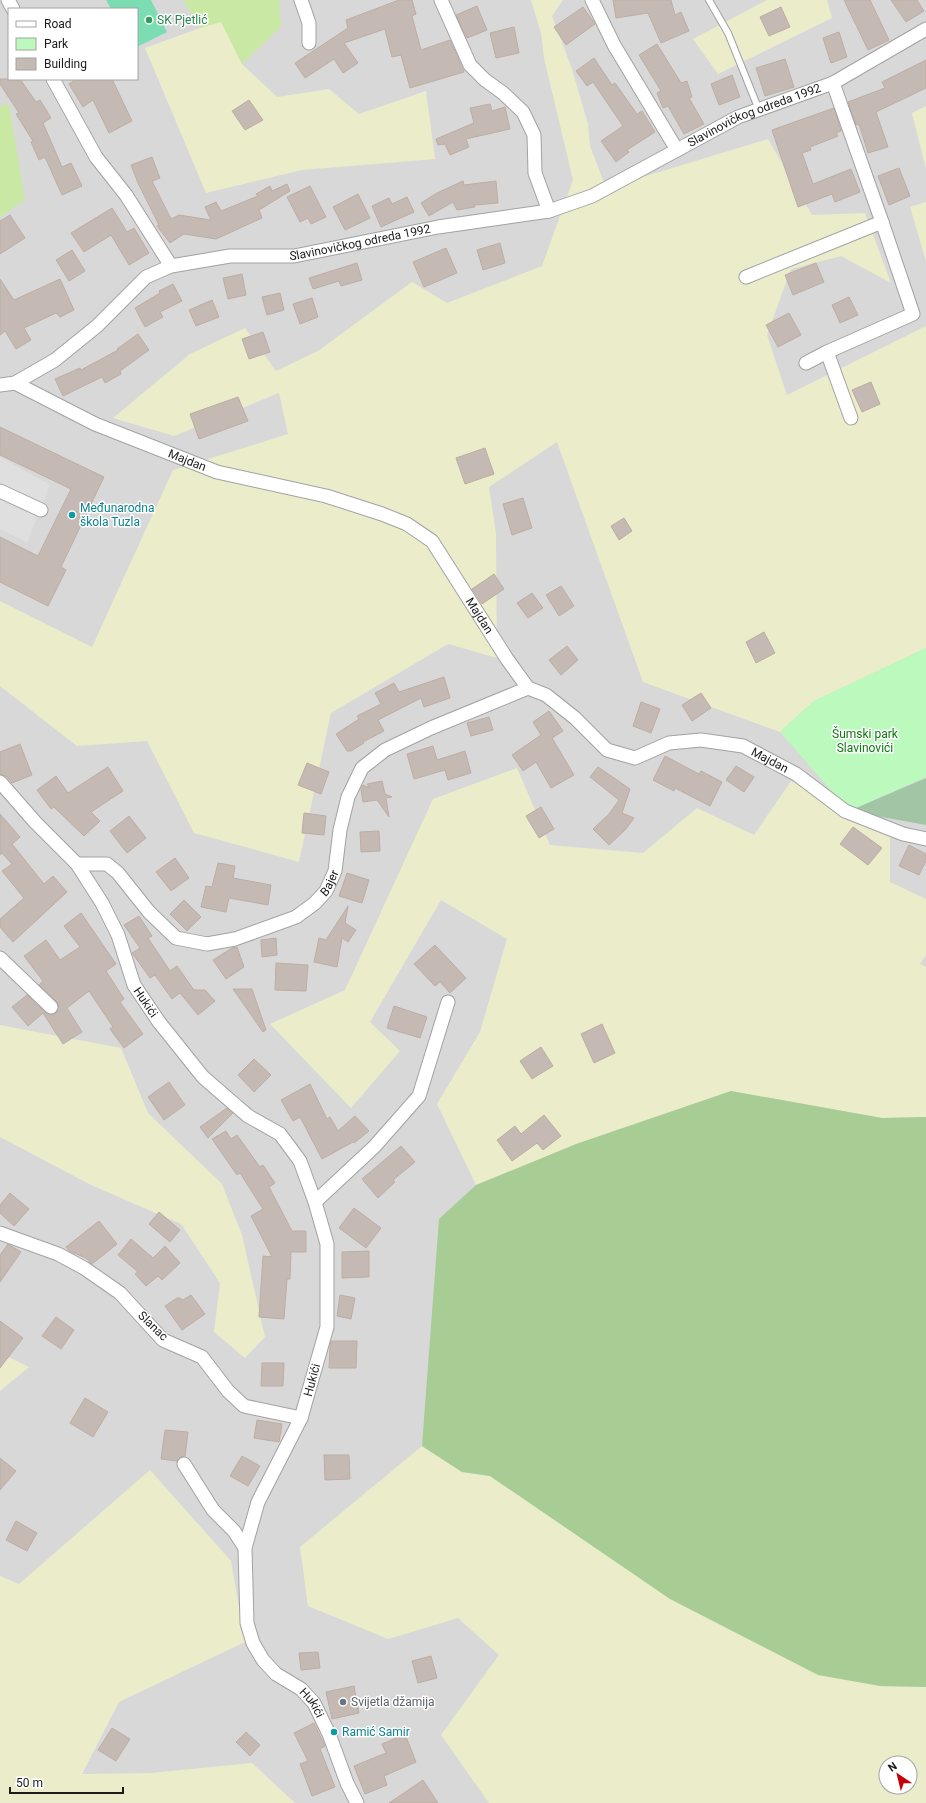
<svg xmlns="http://www.w3.org/2000/svg" width="926" height="1803" font-family="Roboto,sans-serif">
<style>
.residential{fill:#d9d8d8;fill-rule:evenodd}
.farmland{fill:#ebecca;fill-rule:evenodd}
.grass{fill:#c9e8a4}
.forest{fill:#a7cc94}
.cemetery{fill:#a1c5a5}
.park{fill:#bbf9bd}
.pitch{fill:#7cddb3}
.parking{fill:#dfdfdf}
.building{fill:#c4bab3;stroke:#beada2}
.lines{fill:none;stroke-linecap:round;stroke-linejoin:round}
.lane-casing{stroke:#a2a2a2;stroke-width:8}
.street-casing{stroke:#a2a2a2;stroke-width:15}
.lane{stroke:#fff;stroke-width:6}
.street{stroke:#fff;stroke-width:13}
.leisure-dot{fill:#2e9e5b;stroke:#fff;stroke-width:1.5}
.culture-dot{fill:#0f9aa8;stroke:#fff;stroke-width:1.5}
.worship-dot{fill:#6b7280;stroke:#fff;stroke-width:1.5}
.labels{text-anchor:middle;stroke-width:3;stroke-linejoin:round;paint-order:stroke}
.leisure-label{font-size:12px;fill:#27864d;stroke:#fff;text-anchor:start}
.street-label{font-size:12px;fill:#1b1b1b;stroke:#fff}
.culture-label{font-size:12px;fill:#0d838f;stroke:#fff;text-anchor:start}
.park-label{font-size:12px;fill:#0b770f;stroke:#fff}
.worship-label{font-size:12px;fill:#5b616d;stroke:#fff;text-anchor:start}
</style>
<rect width="100%" height="100%" fill="#ede8e0"/>
<path class="residential" d="M0 0H926V1803H0ZM9 9H137V79H9ZM886 1763H910V1787H886Z"/>
<path class="farmland" d="M531 0H563L552 16 572 69 588 124 590 146 606 188 768 139 812 215 865 213 891 283 841 256 791 269 767 335 787 395 926 326V648L814 701 780 732 643 682 557 442 489 487 496 534 497 658 448 644 331 713 299 862 194 833 147 741 77 746 0 686V601L92 647 173 470 288 434 279 393 174 436 113 418 190 354 245 328 276 371 318 351 412 282 447 303 542 266 573 180 544 58 541 33Z
M767 0H827L832 18 718 74 693 39Z
M221 21 242 64 277 97 329 89 359 114 426 91 435 159 302 170 206 193 145 48 200 28Z
M926 106V169L912 113Z
M926 202V261L910 207Z
M517 768 550 845 643 853 697 808 754 835 791 781 890 831V882L926 899V955L920 964 926 967V1117L882 1118 731 1091 476 1185 437 1104 480 1032 507 939 441 900 370 1022 400 1051 351 1108 270 1024 345 990 433 799Z
M0 1025 121 1048 148 1113 222 1184 242 1235 265 1337 245 1358 214 1332 220 1283 181 1224 91 1185 0 1137Z
M0 1353 29 1367 0 1391Z
M422 1446 462 1472 490 1476 591 1544 880 1686 926 1687V1803H489L441 1735 499 1655 458 1618 388 1639 308 1606 300 1547ZM886 1763H910V1787H886Z
M150 1470 231 1561 245 1642 119 1702 82 1774 151 1773 252 1763 295 1803H0V1576L19 1584Z"/>
<path class="grass" d="M183 0H279L281 27 242 64 221 22 200 28Z
M9 104 25 200 0 217V106Z"/>
<path class="forest" d="M731 1091 882 1118 926 1117V1687L880 1686 818 1675 670 1599 490 1476 462 1472 422 1446 439 1219 476 1185 576 1144Z"/>
<path class="cemetery" d="M926 778V825L849 811Z"/>
<path class="park" d="M926 646V777L849 811 780 732 814 701 926 648Z"/>
<path class="pitch" d="M106 0H151L167 32 137 47V9H111Z"/>
<path class="parking" d="M0 457 50 485 27 542 0 529Z"/>
<path class="building" d="M399 0H412L416 14 412 16 421 50 450 40 464 72 410 88 401 55 392 57 385 29 344 43 358 63 343 73 334 59 305 78 295 63 348 28 346 20Z
M613 0H671L675 15 681 12 689 31 661 43 648 13 616 18Z
M844 0H870L889 40 868 50Z
M891 0H917L924 11 906 22Z
M477 6 487 30 467 38 456 15Z
M583 7 595 24 566 45 554 27Z
M781 7 790 27 769 36 760 17Z
M514 27 519 53 496 58 490 33Z
M839 32 847 57 831 63 823 38Z
M657 44 681 83 687 81 692 97 689 98 704 124 684 134 668 106 663 108 657 93 661 91 639 55Z
M594 58 612 85 615 83 637 114 642 111 655 132 627 150 629 152 616 162 601 141 623 126 593 82 587 86 576 71Z
M785 59 794 87 765 96 756 68Z
M926 60V88L876 112 888 147 868 153 859 124 856 125 848 102 885 88 882 82Z
M732 75 740 97 719 105 711 84Z
M0 79H20L36 102 40 100 51 118 43 123 62 167 71 163 82 186 62 195 45 157 39 160 31 142 33 141 16 114 19 113 0 84Z
M76 79H112L132 121 109 133 93 100 83 107 69 84Z
M249 100 263 120 245 130 232 111Z
M490 104 492 111 505 107 510 129 466 139 469 147 450 155 445 144 438 145 436 139 474 123 470 108Z
M834 108 841 131 836 133 838 136 810 147 811 150 802 153 813 184 851 169 860 192 835 202 832 194 798 207 772 130Z
M152 157 160 178 152 181 171 219 179 215 211 220 205 207 216 202 221 211 258 196 256 194 270 186 272 191 287 184 290 191 259 210 262 218 216 239 184 234 170 243 157 226 159 225 138 183 131 165Z
M899 168 910 196 889 205 878 176Z
M463 181 464 185 496 181 498 203 474 205 475 207 457 210 453 202 429 216 421 203 437 193Z
M310 186 326 217 311 224 308 218 300 222 287 197Z
M358 194 370 218 345 230 333 207Z
M407 197 414 212 381 227 372 206 389 198 392 204Z
M112 208 127 232 134 228 149 253 129 265 111 235 84 252 71 233Z
M10 215 25 238 0 254V221Z
M500 243 505 263 483 270 477 250Z
M446 248 457 273 424 287 413 262Z
M72 250 85 271 69 281 56 260Z
M357 263 362 280 341 286 339 281 313 289 309 278Z
M816 263 824 282 793 295 785 275Z
M242 274 246 295 228 299 223 278Z
M0 279 14 300 60 279 74 310 60 317 56 313 24 328 31 340 16 349 5 331 0 335Z
M173 284 182 301 160 312 163 317 145 327 135 308 160 293 159 291Z
M280 293 284 310 267 315 262 297Z
M849 297 858 315 840 323 832 305Z
M312 298 318 317 300 324 293 304Z
M212 300 219 317 196 326 189 310Z
M789 313 801 335 778 347 766 325Z
M263 332 270 352 249 359 242 339Z
M138 334 149 350 120 371 121 374 105 383 102 377 63 396 55 379 80 368 81 370 118 350 117 349Z
M871 382 880 404 862 412 852 390Z
M238 397 248 421 199 439 190 414Z
M0 427 104 477 61 567 66 570 48 606 0 582V537L38 556 71 489 0 455Z
M485 448 494 474 465 484 456 458Z
M523 498 532 528 512 535 503 504Z
M624 518 632 531 619 540 611 526Z
M494 574 504 589 482 604 472 589Z
M561 586 574 606 559 616 546 595Z
M532 593 543 608 528 618 517 603Z
M764 632 775 653 756 663 746 642Z
M567 646 578 660 561 675 549 660Z
M444 677 450 698 424 707 421 698 378 720 384 731 363 742 364 743 351 751H347L336 734 359 719 357 716 381 704 375 693 394 683 399 692Z
M701 693 711 708 692 721 682 705Z
M641 702 660 709 651 733 633 726Z
M549 711 563 731 552 738 574 775 551 788 536 762 523 771 512 755 541 735 533 722Z
M489 717 493 730 471 736 467 723Z
M20 744 32 775 12 783 6 776 0 774V752Z
M433 746 437 760 465 751 471 773 448 780 445 770 414 779 407 754Z
M665 756 699 774 701 771 722 782 710 806 675 788 674 791 653 780Z
M307 763 329 772 321 794 298 785Z
M736 766 754 777 744 792 726 780Z
M108 767 123 791 91 812 100 821 84 836 54 807 51 809 37 790 56 776 68 793Z
M598 767 630 789 622 813 634 818 626 829 609 845 593 829 609 814 619 800 590 777Z
M382 781 385 794 392 797 386 798 389 817 377 800 363 802 361 789 363 785 370 788 367 784Z
M541 807 554 829 539 838 526 816Z
M304 813 326 816 324 835 302 833Z
M0 814 20 837 12 844 44 884 53 876 67 892 13 942 0 927V919L24 898 2 871 12 864 2 853 0 855Z
M129 816 146 838 127 853 110 831Z
M853 827 882 848 868 865 840 844Z
M379 831 380 851 361 852 360 832Z
M909 845 926 854V861L919 875 899 866Z
M175 858 189 878 171 891 156 872Z
M218 863 235 866 233 878 271 885 268 905 229 898 226 912 201 907 206 886 212 887Z
M347 873 369 880 362 903 339 896Z
M184 900 201 917 187 931 170 914Z
M348 906 345 923 356 930 348 942 342 938 337 967 314 962 319 938 326 940Z
M81 913 116 964 106 971 124 999 120 1002 143 1034 124 1048 110 1029 113 1027 89 991 67 1008 82 1032 63 1044 43 1013 28 1026 12 1007 27 995 46 1013 53 1015 57 1012 59 1004 39 985 43 981 24 956 46 940 60 960 80 947 64 926Z
M139 916 152 936 148 938 170 971 177 966 194 990H205L215 1001 198 1015 180 993 172 999 155 975 150 978 132 953 140 948 124 925Z
M276 938 277 955 262 957 261 940Z
M435 945 466 978 450 993 440 982 435 986 414 964Z
M237 947 244 967 226 979 213 960 232 948Z
M276 963 308 965 306 991 275 990Z
M233 989H252L266 1030 263 1032Z
M394 1006 427 1017 420 1038 387 1028Z
M602 1024 615 1053 594 1063 581 1034Z
M541 1047 553 1066 532 1079 520 1061Z
M254 1059 271 1075 254 1092 238 1075Z
M169 1082 185 1105 164 1120 148 1097Z
M310 1084 327 1119 330 1117 338 1131 355 1116 369 1131 354 1143 353 1142 322 1159 300 1117 293 1121 281 1100Z
M227 1108 233 1113 208 1138 200 1127Z
M544 1115 561 1136 543 1150 537 1143 512 1161 497 1140 515 1126 521 1134Z
M226 1131 231 1139 237 1135 260 1167 263 1165 275 1183 269 1187 292 1231H306V1252H291L290 1279H287L284 1319 259 1317 263 1256 272 1257 251 1216 263 1209 240 1173 237 1175 212 1139Z
M401 1146 415 1162 393 1180 395 1182 378 1198 362 1179Z
M10 1193 29 1209 14 1226 0 1213V1205Z
M354 1208 381 1228 366 1248 339 1228Z
M159 1212 180 1230 170 1242 149 1224Z
M99 1221 117 1244 92 1264 86 1258 69 1251 66 1247Z
M131 1239 153 1258 165 1246 180 1263 162 1280 158 1276 146 1286 135 1274 138 1272 118 1255Z
M8 1244 21 1252 0 1282V1255Z
M369 1251V1277L342 1278V1252Z
M191 1295 205 1314 182 1330 165 1306 177 1298H180L183 1300Z
M340 1295 355 1298 351 1319 337 1316Z
M56 1317 74 1330 61 1349 42 1336Z
M0 1321 23 1338 0 1368Z
M331 1341H357L356 1368H329L330 1347Z
M262 1363H284L283 1386H261Z
M85 1398 108 1412 93 1437 70 1423Z
M257 1420 282 1424 279 1442 254 1438Z
M165 1430 188 1432 185 1456 180 1457 177 1461 161 1459Z
M324 1455H349L350 1479 325 1480Z
M242 1456 260 1466 248 1486 230 1476Z
M0 1458 16 1471 0 1490Z
M16 1521 37 1533 27 1551 6 1540Z
M318 1652 320 1668 301 1670 299 1653Z
M431 1656 437 1678 418 1683 412 1661Z
M354 1686 359 1713 332 1719 326 1692Z
M314 1723 325 1746 320 1749 335 1787 312 1796 300 1764 308 1761 294 1733Z
M112 1728 130 1739 116 1761 98 1750Z
M246 1732 260 1745 250 1756 236 1742Z
M405 1734 416 1762 384 1776 387 1785 365 1794 354 1766 386 1753 382 1744Z
M423 1780 438 1803H389Z"/>
<g class="lines">
<g class="lane-casing">
<path id="lane" d="M709 0 728 33 759 110"/>
</g>
<g class="street-casing">
<g id="street">
<path d="M8 0 13 9"/>
<path d="M301 0 309 23V43"/>
<path d="M441 0 470 65 485 80 503 93 523 112 534 135 535 173 549 211"/>
<path d="M592 0 614 45 677 150"/>
<path d="M53 79 96 157 126 195 171 266"/>
<path d="M746 277 882 222"/>
<path d="M827 352 851 418"/>
<path d="M806 363 827 352 913 314 882 222 833 83"/>
<path id="s1" d="M15 383 95 424 217 472 326 496 382 514 407 524 432 541 507 659 528 688 546 695 575 718 607 750 635 758 669 743 701 740 743 746 796 774 845 811 903 834 926 839"/>
<path id="s2" d="M0 385 15 383 55 360 97 326 146 277 171 266 230 256H294L438 227 549 211 592 196 738 117 833 83 926 29"/>
<path d="M0 491 41 510"/>
<path id="s3" d="M0 782 35 822 77 864 102 903 118 935 134 985 159 1022 203 1077 248 1116 280 1134 300 1161 315 1202 327 1244V1327L301 1418 258 1502 245 1548 247 1623 253 1643 263 1660 276 1674 301 1689 314 1703 329 1734 347 1783 357 1803"/>
<path id="s4" d="M77 864H107L118 873 149 912 176 938 207 944 235 939 296 917 315 903 326 891 335 871 340 830 348 797 362 768 385 750 431 728 528 688"/>
<path d="M0 958 51 1007"/>
<path d="M315 1202 374 1147 419 1096 448 1002"/>
<path d="M0 1233 58 1254 84 1268 120 1293 163 1340 202 1357 228 1391 244 1406 301 1418"/>
<path d="M184 1464 213 1510 234 1531 245 1548"/>
</g>
</g>
<use href="#lane" class="lane"/>
<use href="#street" class="street"/>
</g>
<circle class="leisure-dot" cx="149" cy="20" r="4"/>
<g class="culture-dot">
<circle cx="72" cy="515" r="4"/>
<circle cx="334" cy="1732" r="4"/>
</g>
<circle class="worship-dot" cx="343" cy="1702" r="4"/>
<g class="labels">
<g class="leisure-label">
<text x="157" y="24">SK Pjetlić</text>
</g>
<g class="street-label">
<text dy="4" stroke="none"><textPath href="#s2" startOffset="822">Slavinovičkog odreda 1992</textPath></text>
<text dy="4" stroke="none"><textPath href="#s2" startOffset="403">Slavinovičkog odreda 1992</textPath></text>
<text dy="4" stroke="none"><textPath href="#s1" startOffset="189">Majdan</textPath></text>
<text dy="4" stroke="none"><textPath href="#s1" startOffset="537">Majdan</textPath></text>
<text dy="4" stroke="none"><textPath href="#s1" startOffset="897">Majdan</textPath></text>
<text dy="4" stroke="none"><textPath href="#s4" startOffset="305">Bajer</textPath></text>
<text dy="4" stroke="none"><textPath href="#s3" startOffset="268">Hukići</textPath></text>
<text transform="translate(153 1326) rotate(44)" y="4">Slanac</text>
<text transform="translate(312 1380) rotate(-75)" y="4">Hukići</text>
<text dy="4" stroke="none"><textPath href="#s3" startOffset="1081">Hukići</textPath></text>
</g>
<g class="culture-label">
<text x="80" y="512">Međunarodna<tspan x="80" dy="14">škola Tuzla</tspan></text>
<text x="342" y="1736">Ramić Samir</text>
</g>
<g class="park-label">
<text x="865" y="738">Šumski park<tspan x="865" dy="14">Slavinovići</tspan></text>
</g>
<g class="worship-label">
<text x="351" y="1706">Svijetla džamija</text>
</g>
</g>
<rect x="8" y="8" width="130" height="72" fill="#ffffff" stroke="#a4a4a4"/>
<rect x="16" y="21" width="20" height="6" fill="#ffffff" stroke="#a4a4a4"/>
<text x="44" y="28" font-size="12" fill="#1b1b1b">Road</text>
<rect x="16" y="38" width="20" height="12" fill="#bbf9bd" stroke="#a4a4a4"/>
<text x="44" y="48" font-size="12" fill="#1b1b1b">Park</text>
<rect x="16" y="58" width="20" height="12" fill="#c4bab3" stroke="#a4a4a4"/>
<text x="44" y="68" font-size="12" fill="#1b1b1b">Building</text>
<g transform="translate(898 1775) rotate(325)"><circle r="19" fill="#ffffff" stroke="#a4a4a4"/>
<path d="M0-3L7 15L0 10L-7 15Z" fill="#c50009"/>
<text y="-6" font-size="11" font-weight="bold" text-anchor="middle" fill="#1b1b1b">N</text>
</g>
<path d="M10 1787v6h113v-6" fill="none" stroke="#1b1b1b" stroke-width="2"/>
<text x="16" y="1787" font-size="12" fill="#1b1b1b" stroke="#ffffff" stroke-width="3" paint-order="stroke">50 m</text>
</svg>
